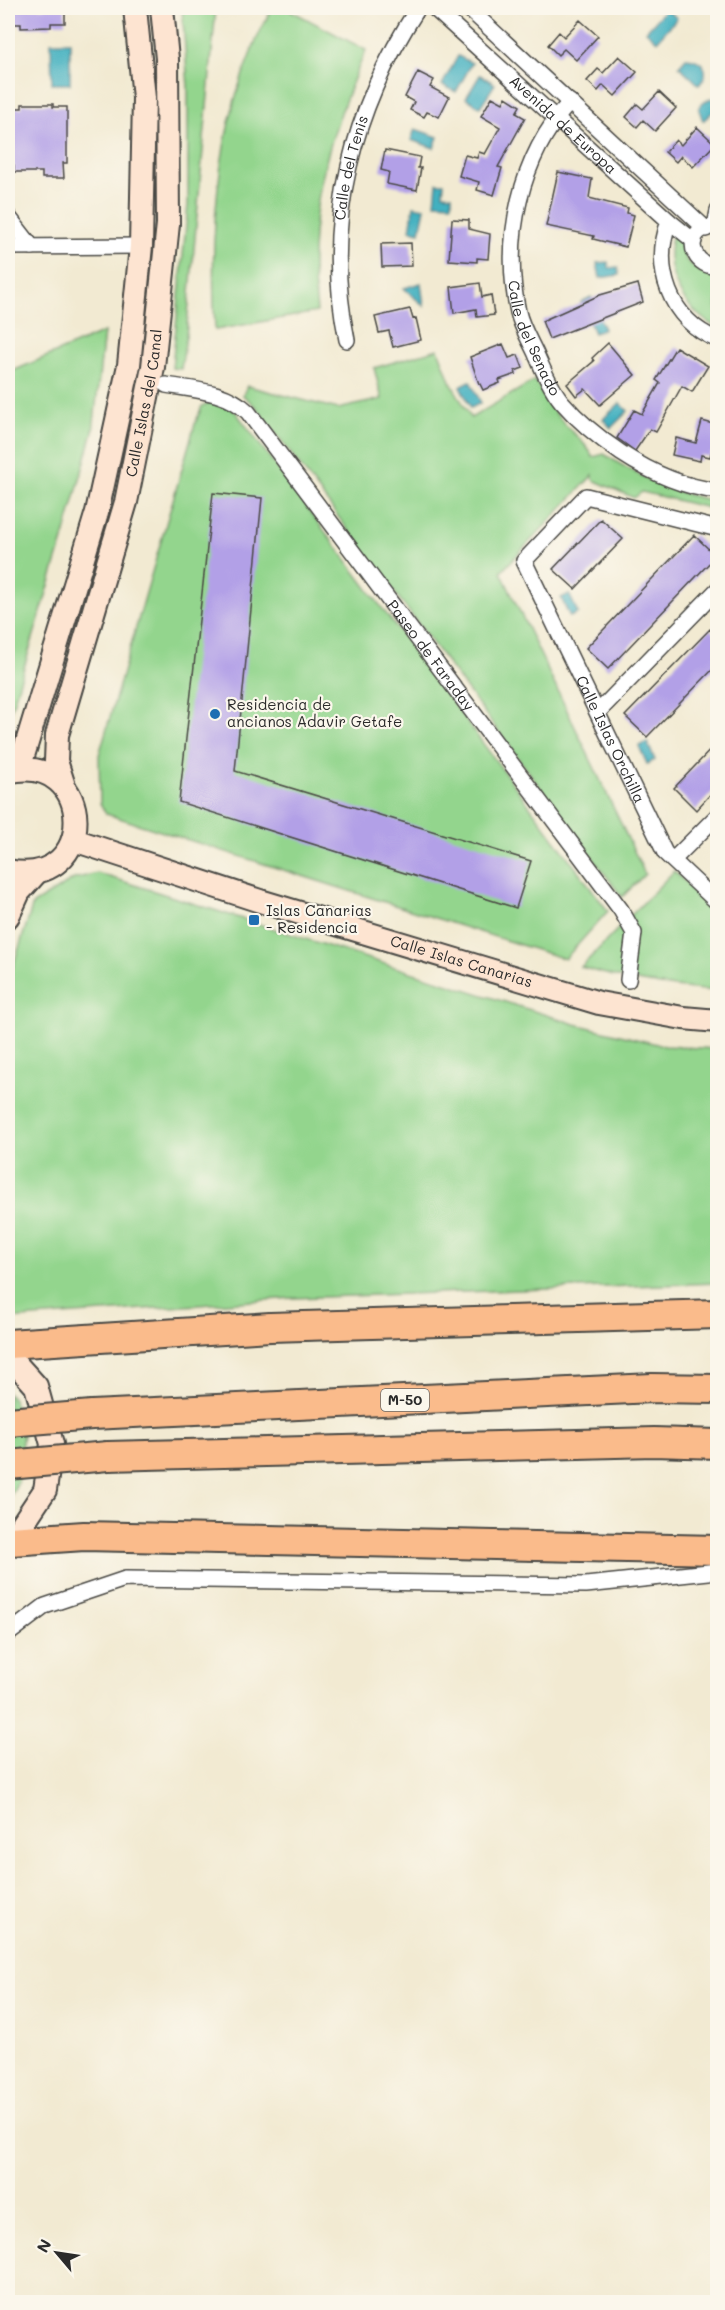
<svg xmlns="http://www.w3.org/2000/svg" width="725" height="2310" font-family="Mali,sans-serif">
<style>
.green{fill:#93d58d;stroke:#5f805c;stroke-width:1.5}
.water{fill:#43b0c0;stroke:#376e76;stroke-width:1.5}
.building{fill:#b2a0e7}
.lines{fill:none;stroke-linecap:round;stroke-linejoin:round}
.street-casing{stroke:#494844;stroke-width:18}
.secondary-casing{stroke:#494844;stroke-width:26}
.highway-casing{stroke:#494844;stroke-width:32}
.street{stroke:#fff;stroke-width:15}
.secondary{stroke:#fde4d1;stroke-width:22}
.highway{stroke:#fabb8b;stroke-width:28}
.highway-bridge-casing{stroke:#494844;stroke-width:32;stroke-linecap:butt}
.highway-bridge{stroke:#fabb8b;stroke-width:28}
.poi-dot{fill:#1f6fb2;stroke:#fbf7ec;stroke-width:2}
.labels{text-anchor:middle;stroke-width:4.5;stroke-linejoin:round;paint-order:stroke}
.shield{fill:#fbf7ec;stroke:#696865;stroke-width:1.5}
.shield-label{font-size:14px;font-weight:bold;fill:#2b2b2b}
.street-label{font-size:15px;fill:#2b2b2b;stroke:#fbf7ec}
.poi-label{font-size:15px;fill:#2b2b2b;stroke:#fbf7ec;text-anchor:start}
</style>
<rect width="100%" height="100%" fill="#fbf7ec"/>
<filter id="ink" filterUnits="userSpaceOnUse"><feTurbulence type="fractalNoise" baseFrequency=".0167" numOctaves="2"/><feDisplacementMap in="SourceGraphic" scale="12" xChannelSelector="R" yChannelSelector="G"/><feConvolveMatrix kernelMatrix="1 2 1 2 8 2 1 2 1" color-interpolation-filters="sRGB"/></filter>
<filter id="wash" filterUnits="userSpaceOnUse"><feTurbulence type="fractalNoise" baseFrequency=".008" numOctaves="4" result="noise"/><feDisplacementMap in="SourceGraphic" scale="24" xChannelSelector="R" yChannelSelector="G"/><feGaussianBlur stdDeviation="1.35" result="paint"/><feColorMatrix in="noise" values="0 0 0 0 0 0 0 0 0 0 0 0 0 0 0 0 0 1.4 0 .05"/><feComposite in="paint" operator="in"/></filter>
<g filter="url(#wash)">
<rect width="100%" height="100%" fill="#f2ead2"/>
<path class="green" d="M182 8H216L186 336 181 369 172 368 188 204V87Z
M272 8H286L366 50C336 119 313 185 313 262 313 279 316 296 317 312L215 330C209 220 218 106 272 8Z
M674 233 685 243 686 260C696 268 704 278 717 275V328C690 313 671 288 670 256 670 248 670 239 674 233Z
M104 332 93 432 63 540 8 720V373Z
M438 349 450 381 471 418 535 380C543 395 551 409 562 421 573 434 586 442 593 457L604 454C639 477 676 495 717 501V510L642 492 634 498 593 480V475L501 572 645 874 622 897 257 408 243 395 247 386 338 409 382 399 374 368Z
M212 402H221L235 411 608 911 565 959 106 814 100 803 99 755 195 424 202 406Z
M674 871 717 913V991C671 988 625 981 581 967Z
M97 873 575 1024 665 1046 717 1049V1283L293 1298 8 1319V982L33 904 74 879Z
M8 1393 13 1399 23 1432 18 1482 8 1500Z"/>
<path class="water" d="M666 9 677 18 657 41 646 31Z
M51 42H70V84H52Z
M458 56 472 63 456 92 442 85Z
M686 58C703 59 712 71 699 85L679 66Z
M480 75 495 84 480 107 466 98Z
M711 98 717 101V108L703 121 699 110 701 104Z
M415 129 438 137 434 148 411 140Z
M437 183H444L443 194 452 195V204L435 203Z
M414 206 425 208 420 232 410 230Z
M608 262 609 268 618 267 619 275 600 278 597 263Z
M421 283 424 306 404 288Z
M591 297 604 329 594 333 581 302Z
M470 381 481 403 471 408 460 386Z
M620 403 628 411 611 428 603 419Z
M569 594 578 613 570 617 561 598Z
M647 742 655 760 647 764 639 746Z"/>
<g id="blocks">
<path class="building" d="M8 8H65V23H51V27L21 28V24H8Z
M580 20 598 36 576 60 564 49 558 55 548 45 559 32 564 37Z
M619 56 637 72 615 96 603 85 598 91 587 81 598 69 603 73Z
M418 72 434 80 430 87 449 97 439 117 427 112 424 117 410 110 414 102 405 97Z
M659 92 676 108 655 131 643 120 637 127 626 117 637 104 643 109Z
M492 97 503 103 506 97 520 106 516 113 525 118 498 167 502 168 494 195 477 190 479 182 459 176 465 155 477 158 479 152 485 154 500 127 481 116Z
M22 104H53V107H67V163H63L64 178H42V172H14V165L10 164 8 108H22Z
M697 127 715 144 693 167 681 156 676 162 665 152 676 140 681 145Z
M385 150 420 157 418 168H421L417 190 387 184 389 172 381 170Z
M558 172 592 179 589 198 628 208 627 213 634 215 626 247 593 239 594 236 546 226Z
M452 219 469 220V229L490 234 488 259 477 258V262L449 260Z
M411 243 412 266 382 267 381 244Z
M480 283 482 297 491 295 494 315 477 317 476 309 454 313 451 287Z
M638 284 643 302 549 339 542 321 600 295Z
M410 309 413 319 416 318 421 340 393 347 389 331 379 333 375 317Z
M608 343 635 375 600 405 585 389 576 396 567 384 594 361 592 358Z
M503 344 509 358 518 355 523 368 515 371 516 374 499 380 500 383 483 390 480 384H479L470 357Z
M676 347 708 366 692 392 682 386 656 432 650 429 635 451 617 438 634 410 642 414 660 383 656 380Z
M702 421 717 425V454L711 453 710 457 701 455 700 461 672 455 676 438 696 443Z
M213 493 262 498 235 771 531 861 516 908 179 802Z
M601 519 623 539 575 589 553 569Z
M694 535 716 556 608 669 586 648Z
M710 629 717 636V665L647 737 625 716Z
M717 743V787L696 810 674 788Z"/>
</g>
</g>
<g filter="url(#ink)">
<use href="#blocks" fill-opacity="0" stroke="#494844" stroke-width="1.5"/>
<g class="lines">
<g class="street-casing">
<g id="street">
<path id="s1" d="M434 8 669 221 694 241"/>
<path d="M468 8 706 229"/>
<path id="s2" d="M570 102C520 157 502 239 518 312 521 326 530 341 536 354 543 370 551 389 562 402 580 423 599 438 621 453 650 472 682 487 718 491"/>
<path d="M8 216 32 247"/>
<path d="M669 221C652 268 669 320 718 340"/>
<path d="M715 226 718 211"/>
<path d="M718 227 715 226C711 227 704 228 701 230 684 242 697 269 718 266"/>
<path d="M8 247 141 246"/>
<path id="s3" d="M347 340C322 222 353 108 418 8"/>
<path id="s4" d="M166 385C195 390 226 391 248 412L621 910 634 933 628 980"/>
<path id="s5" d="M718 529 586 496 524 561 665 853 718 903"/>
<path d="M598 712 718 589"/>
<path d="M673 860 718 815"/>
<path d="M8 1634 45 1606 125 1579 586 1585 718 1571"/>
</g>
</g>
<g class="secondary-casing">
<g id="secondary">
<path d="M19 769 97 512 129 365 141 246 144 98 135 8"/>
<path d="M8 772C96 750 100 890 8 871"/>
<path id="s6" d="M64 786 56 761 57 735 126 502 153 367 168 224 167 59 162 8"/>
<path id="s7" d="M74 840 260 901 599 1003 683 1018 718 1021"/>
<path d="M8 916 19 892 37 872"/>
<path d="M8 1355 36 1386 52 1444 45 1490 11 1541 8 1543"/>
</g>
</g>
<g class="highway-casing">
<path id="highway" d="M8 1344 270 1327 718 1314
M92 1415 652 1388 718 1389
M108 1456 654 1442 718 1444
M11 1541 84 1536 718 1550"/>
</g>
<use href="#street" class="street"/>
<use href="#secondary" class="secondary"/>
<use href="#highway" class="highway"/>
<g class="highway-bridge-casing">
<path id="highway-bridge" d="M8 1422 92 1415
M8 1465 108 1456"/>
</g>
<use href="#highway-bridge" class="highway-bridge"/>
</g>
</g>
<g class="poi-dot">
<circle cx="215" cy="714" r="6"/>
<rect x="248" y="914" width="12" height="12" rx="3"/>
</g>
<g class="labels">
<rect class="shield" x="381" y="1389" width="48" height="22" rx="4.5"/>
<g class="shield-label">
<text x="405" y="1405">M-50</text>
</g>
<g class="street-label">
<text dy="5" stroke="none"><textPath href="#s1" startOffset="174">Avenida de Europa</textPath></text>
<text dy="5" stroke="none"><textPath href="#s3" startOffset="174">Calle del Tenis</textPath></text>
<text dy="5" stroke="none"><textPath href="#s2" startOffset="254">Calle del Senado</textPath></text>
<text dy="5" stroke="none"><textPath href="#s6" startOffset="396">Calle Islas del Canal</textPath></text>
<text dy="5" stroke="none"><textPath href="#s4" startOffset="392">Paseo de Faraday</textPath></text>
<text dy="5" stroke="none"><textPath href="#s5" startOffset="424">Calle Islas Orchilla</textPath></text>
<text dy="5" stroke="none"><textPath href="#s7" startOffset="406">Calle Islas Canarias</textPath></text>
</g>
<g class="poi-label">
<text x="227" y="710">Residencia de<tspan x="227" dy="17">ancianos Adavir Getafe</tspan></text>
<text x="266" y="916">Islas Canarias<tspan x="266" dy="17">- Residencia</tspan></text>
</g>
</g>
<rect width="725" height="2310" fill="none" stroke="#fbf7ec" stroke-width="30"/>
<g transform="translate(57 2253) rotate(299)" stroke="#fbf7ec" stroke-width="4.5" paint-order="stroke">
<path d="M0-4.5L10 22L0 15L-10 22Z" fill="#2b2b2b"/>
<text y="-9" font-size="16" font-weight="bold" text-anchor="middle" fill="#2b2b2b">N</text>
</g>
</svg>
